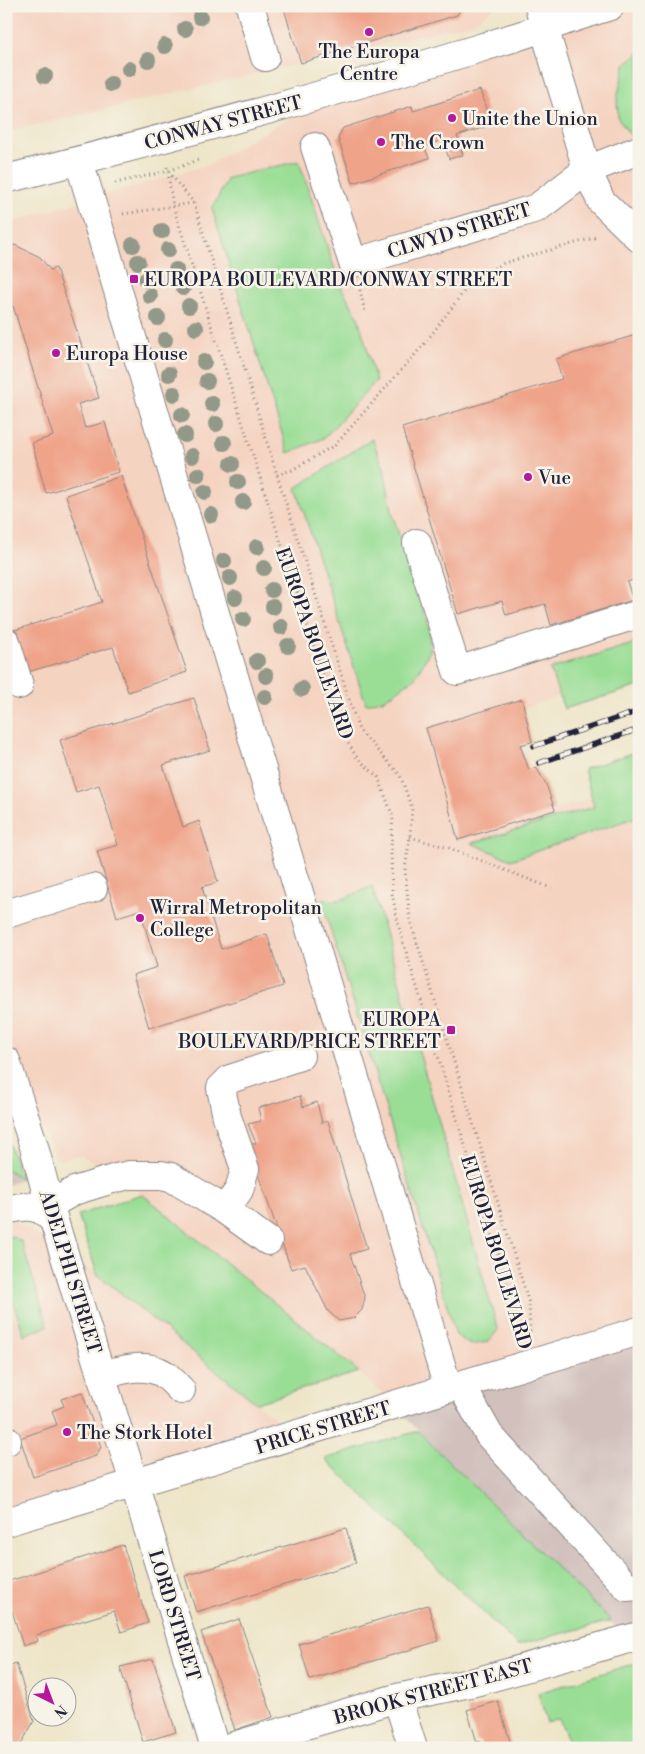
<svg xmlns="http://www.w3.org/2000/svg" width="645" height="1754" font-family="'Libre Bodoni',serif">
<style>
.built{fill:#f5d3c1}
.industrial{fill:#d1c0bc}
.green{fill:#9ade96;stroke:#5e8068}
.building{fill:#efa389}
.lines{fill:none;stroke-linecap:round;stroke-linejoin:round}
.minor-casing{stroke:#888482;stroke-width:30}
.major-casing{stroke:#888482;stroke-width:30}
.path{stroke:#888482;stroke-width:3;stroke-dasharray:1 4;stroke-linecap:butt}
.minor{stroke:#fff;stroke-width:28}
.major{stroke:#fff;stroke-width:28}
.rail-casing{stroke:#22223b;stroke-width:5.5}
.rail{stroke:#f7f3e8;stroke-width:4;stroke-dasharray:11;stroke-linecap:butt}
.tree{fill:#929989}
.poi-dot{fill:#b5179e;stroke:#f7f3e8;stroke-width:2}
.labels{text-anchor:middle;stroke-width:5;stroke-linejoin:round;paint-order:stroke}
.poi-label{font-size:19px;fill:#22223b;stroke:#f7f3e8;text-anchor:start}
.street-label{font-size:19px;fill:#22223b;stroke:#f7f3e8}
</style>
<rect width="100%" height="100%" fill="#f7f3e8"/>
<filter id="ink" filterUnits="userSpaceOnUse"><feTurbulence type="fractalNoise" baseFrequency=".02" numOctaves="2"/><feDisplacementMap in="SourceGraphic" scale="10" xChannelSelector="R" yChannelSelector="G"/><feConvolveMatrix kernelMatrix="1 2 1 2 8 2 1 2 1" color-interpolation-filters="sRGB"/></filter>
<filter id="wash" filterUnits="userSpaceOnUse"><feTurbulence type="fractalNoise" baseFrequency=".0096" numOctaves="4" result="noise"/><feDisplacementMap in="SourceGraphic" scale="20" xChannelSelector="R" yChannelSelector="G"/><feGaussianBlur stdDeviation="1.12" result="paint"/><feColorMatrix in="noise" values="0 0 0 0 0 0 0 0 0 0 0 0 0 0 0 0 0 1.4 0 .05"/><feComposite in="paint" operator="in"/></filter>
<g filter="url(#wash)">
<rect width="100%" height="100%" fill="#eee5c8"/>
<path class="built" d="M6 6H497L473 23 6 132Z
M539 6H639V642L551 669 560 696 524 708 532 742 520 745 529 769 536 767 546 784 555 810 639 782V1331L393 1405 359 1372 142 1194 81 1155 60 1160 54 1156 47 1133 6 1106V223L208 165 332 92 543 27Z
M6 1215 97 1274 295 1435 6 1522Z"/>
<path class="industrial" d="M6 1136 22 1179 6 1185Z
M639 1331V1650L393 1405Z"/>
<path class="green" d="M639 52V126L631 136 618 119 617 98 625 65Z
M299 161 340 285 358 317 376 381 324 438 288 453 212 209 228 178Z
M372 439 384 468 393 516 429 626 430 651 414 679 385 699 366 704 296 488Z
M639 642V686L564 709 550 669Z
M639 751V816L511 860 471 843 594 807 584 769Z
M372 886 498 1330 488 1342 470 1345 456 1335 321 899 341 900Z
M6 1136 21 1176 22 1179 6 1169Z
M142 1194 359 1372 256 1403 97 1274 78 1215Z
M10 1236 21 1241 48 1326 24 1335 6 1281V1237Z
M418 1431 611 1621 517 1645 325 1459Z
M639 1662V1748H572L559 1719 547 1723 538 1693Z"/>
<g id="blocks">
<path class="building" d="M283 6H463L457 15 301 63Z
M480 90 491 125 457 136 463 155 449 159 443 140 424 146 429 158 353 183 338 138 343 128 412 106 413 111Z
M15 245 40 257 50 270 56 268 99 398 78 404 85 428 105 422 119 472 46 493 32 443 53 436 13 306 6 308V247Z
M639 334V578L627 582 633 600 551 625 545 604 506 615 502 601 458 614 402 428 562 379 556 359Z
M121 476 187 672 128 692 113 647 21 674 9 632 102 602 66 495Z
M194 698 210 750 163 765 183 827 199 821 218 882 202 887 221 949 267 934 283 986 149 1028 133 975 157 967 140 910 117 917 97 851 118 845 99 785 76 792 60 740Z
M522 699 532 742 520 745 529 770 536 767 546 784 555 810 458 840 426 728Z
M300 1096 303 1107 317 1102 322 1123 328 1121 367 1249 350 1254 365 1298 362 1310 354 1318 339 1321 328 1311 305 1265 291 1269 248 1145 256 1143 248 1124 261 1121 258 1108Z
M82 1392 101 1447 96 1456 33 1477 20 1438 57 1425 52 1411 64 1406 61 1399Z
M346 1528 356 1563 196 1612 185 1576Z
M123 1545 148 1623 121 1632 114 1611 36 1635 38 1641 23 1646 6 1592V1582Z
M428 1605 439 1641 310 1680 299 1644Z
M239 1619 273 1717 235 1730 201 1632Z
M153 1659 176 1732 143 1742 120 1667Z
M16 1663 34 1721 19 1748H6V1667Z
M498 1701 512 1748H482L480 1741 477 1742 467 1710Z"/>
</g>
</g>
<g filter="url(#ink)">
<use href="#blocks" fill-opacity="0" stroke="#888482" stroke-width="1"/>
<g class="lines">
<g class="minor-casing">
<path id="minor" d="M250 6 265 57
M315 147 353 263 537 208 587 170C572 115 552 62 539 6
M639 150 587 170 601 201 639 238
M79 161 448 1388
M417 543 457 671 639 614
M6 642 19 685
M6 914 93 888
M6 1061 33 1143 55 1224 215 1748
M36 1208 55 1202 74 1191 116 1178 130 1175H161L171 1177 225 1210 268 1241
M6 1210C21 1206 38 1203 50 1217
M225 1210 239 1190 245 1169 227 1117 221 1088 230 1079 300 1056
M102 1375C121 1370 145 1362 164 1374 170 1378 176 1385 181 1390
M461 1385 489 1435 627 1587 639 1586
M6 1440 7 1441
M6 1522 639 1331
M397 1698 413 1748
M227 1748 397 1698 475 1682 639 1636"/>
</g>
<g class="major-casing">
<path id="major" d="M6 179C165 139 323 96 480 48 524 35 566 20 610 6"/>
</g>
<path class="path" d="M167 167 168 171 194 203 277 475 359 730 400 775 412 808 410 837 405 869 410 920 529 1303 530 1334
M168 172 173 206 342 733 357 758 378 777 393 817 391 849 392 893 399 928 523 1336
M115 183 168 171 198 160
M123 214 193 203
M360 290 365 312
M277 475 292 470 335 445 426 342 474 278 504 263 597 237
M410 837 449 848 551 888"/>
<use href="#minor" class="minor"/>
<use href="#major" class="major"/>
<g class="rail-casing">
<path id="rail" d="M534 746 639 711
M539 763 639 729"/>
</g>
<use href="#rail" class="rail"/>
</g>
<g class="tree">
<circle cx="200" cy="17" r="8"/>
<circle cx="185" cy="29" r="8"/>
<circle cx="165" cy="46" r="8"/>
<circle cx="148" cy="60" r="8"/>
<circle cx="129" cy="69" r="8"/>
<circle cx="45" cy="76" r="8"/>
<circle cx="111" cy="84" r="8"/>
<circle cx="162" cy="231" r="8"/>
<circle cx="133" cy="245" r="8"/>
<circle cx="168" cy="250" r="8"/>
<circle cx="138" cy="262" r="8"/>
<circle cx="176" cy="270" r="8"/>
<circle cx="146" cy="280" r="8"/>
<circle cx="183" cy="288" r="8"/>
<circle cx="150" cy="296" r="8"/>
<circle cx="189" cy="306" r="8"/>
<circle cx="158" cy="318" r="8"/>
<circle cx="196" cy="328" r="8"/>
<circle cx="165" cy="340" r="8"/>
<circle cx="204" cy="362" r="8"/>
<circle cx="169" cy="374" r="8"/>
<circle cx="207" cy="381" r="8"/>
<circle cx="174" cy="394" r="8"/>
<circle cx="212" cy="404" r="8"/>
<circle cx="182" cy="415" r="8"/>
<circle cx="216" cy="424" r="8"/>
<circle cx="185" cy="435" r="8"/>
<circle cx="224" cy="443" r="8"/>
<circle cx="192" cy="456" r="8"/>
<circle cx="232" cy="464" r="8"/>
<circle cx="198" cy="475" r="8"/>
<circle cx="238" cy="482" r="8"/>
<circle cx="205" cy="492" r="8"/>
<circle cx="243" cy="502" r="8"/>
<circle cx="211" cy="515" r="8"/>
<circle cx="257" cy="547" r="8"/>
<circle cx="224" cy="561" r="8"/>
<circle cx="264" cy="568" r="8"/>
<circle cx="230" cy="578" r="8"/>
<circle cx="272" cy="590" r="8"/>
<circle cx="235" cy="598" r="8"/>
<circle cx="273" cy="607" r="8"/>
<circle cx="243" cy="619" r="8"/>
<circle cx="281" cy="627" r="8"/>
<circle cx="288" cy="646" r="8"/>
<circle cx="257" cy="661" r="8"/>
<circle cx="266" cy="676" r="8"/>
<circle cx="302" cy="689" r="8"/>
<circle cx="265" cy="697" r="8"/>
</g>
</g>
<g class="poi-dot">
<circle cx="369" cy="32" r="5"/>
<circle cx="452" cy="118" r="5"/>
<circle cx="381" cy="142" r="5"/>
<rect x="129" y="274" width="10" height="10" rx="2.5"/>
<circle cx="56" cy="353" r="5"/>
<circle cx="528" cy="477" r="5"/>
<circle cx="140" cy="918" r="5"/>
<rect x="446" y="1025" width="10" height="10" rx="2.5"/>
<circle cx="67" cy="1432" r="5"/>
</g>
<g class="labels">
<g class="poi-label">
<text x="369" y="58" text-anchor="middle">The Europa<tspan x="369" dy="22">Centre</tspan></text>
<text x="462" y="125">Unite the Union</text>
<text x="391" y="149">The Crown</text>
<text x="144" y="286">EUROPA BOULEVARD/CONWAY STREET</text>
<text x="66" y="360">Europa House</text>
<text x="538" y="484">Vue</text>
<text x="150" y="914">Wirral Metropolitan<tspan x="150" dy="22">College</tspan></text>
<text x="441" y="1026" text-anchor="end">EUROPA<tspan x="441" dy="22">BOULEVARD/PRICE STREET</tspan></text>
<text x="77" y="1439">The Stork Hotel</text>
</g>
<g class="street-label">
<text transform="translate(223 122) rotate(-15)" y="7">CONWAY STREET</text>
<text transform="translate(459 230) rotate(-17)" y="7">CLWYD STREET</text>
<text transform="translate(315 643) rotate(71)" y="7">EUROPA BOULEVARD</text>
<text transform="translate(497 1252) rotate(73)" y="7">EUROPA BOULEVARD</text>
<text transform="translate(71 1272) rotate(73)" y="7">ADELPHI STREET</text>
<text transform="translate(323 1427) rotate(-17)" y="7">PRICE STREET</text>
<text transform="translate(175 1615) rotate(73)" y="7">LORD STREET</text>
<text transform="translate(433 1691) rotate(-15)" y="7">BROOK STREET EAST</text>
</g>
</g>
<rect width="645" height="1754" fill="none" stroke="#f7f3e8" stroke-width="25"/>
<g transform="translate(52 1702) rotate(138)"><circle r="24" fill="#f7f3e8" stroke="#a29fa3"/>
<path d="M0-4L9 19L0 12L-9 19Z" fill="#b5179e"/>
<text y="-8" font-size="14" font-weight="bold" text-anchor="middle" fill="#22223b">N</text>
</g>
</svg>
